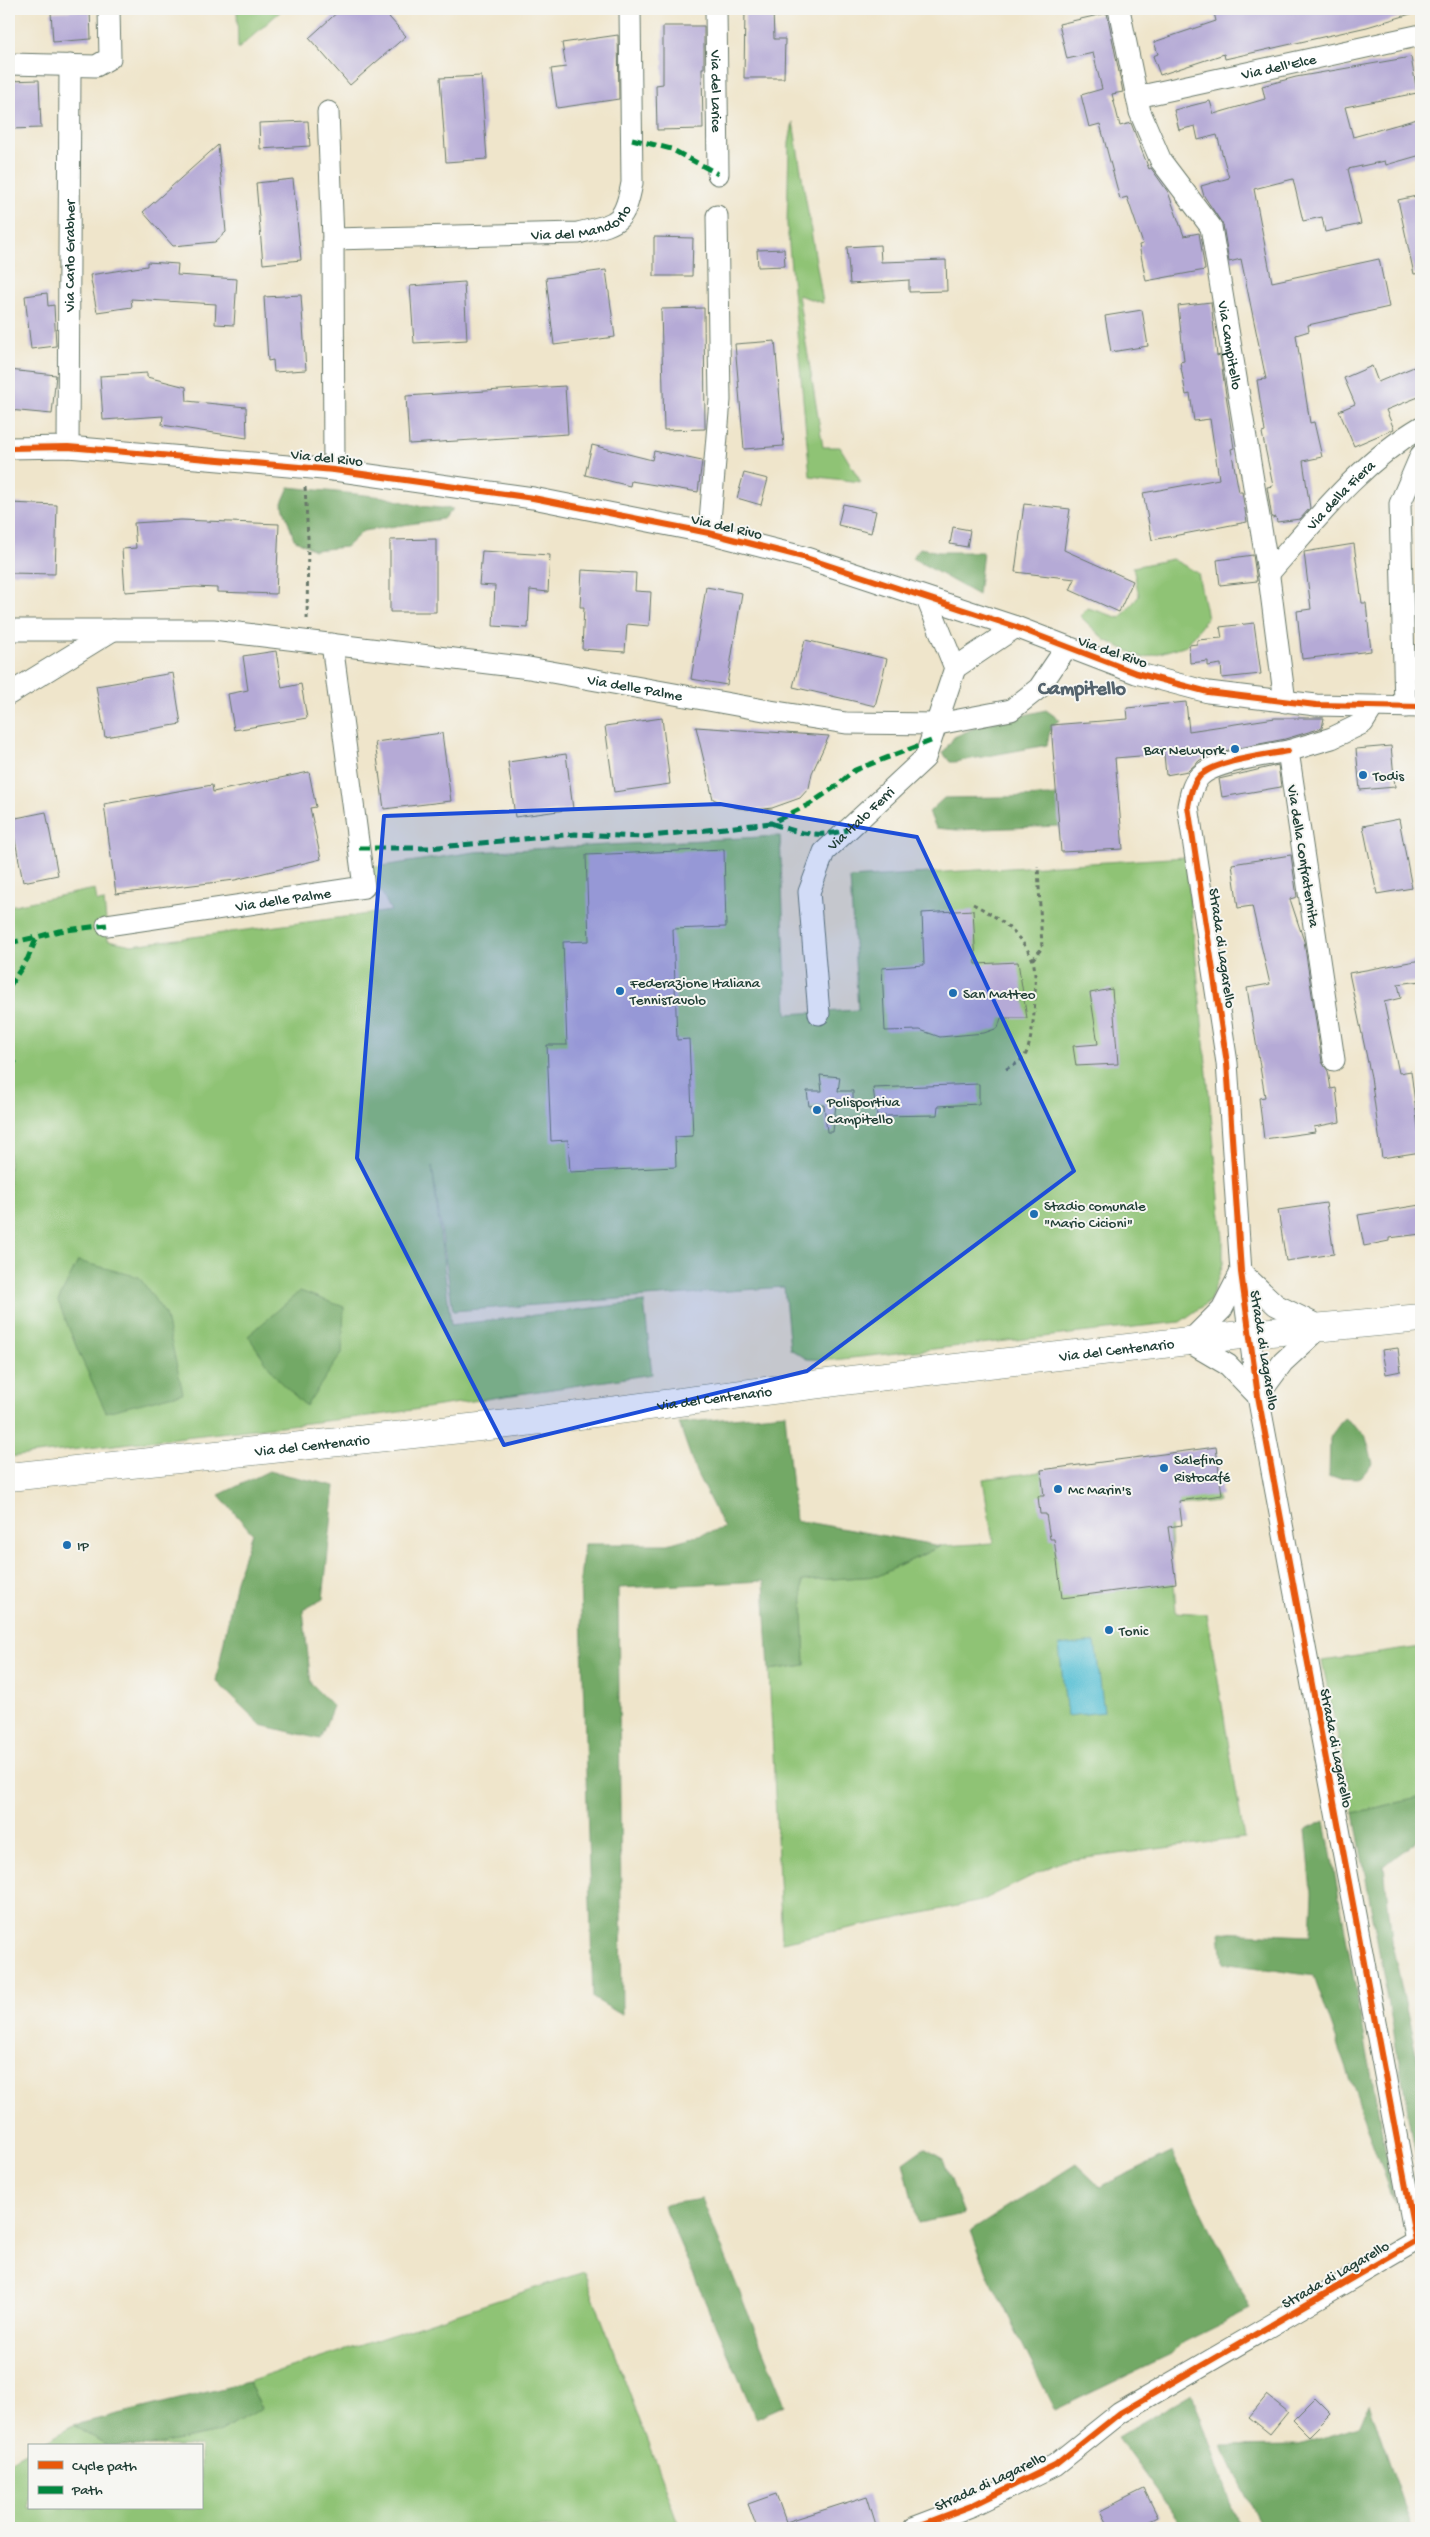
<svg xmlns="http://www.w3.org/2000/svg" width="1430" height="2537" font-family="'Gochi Hand',sans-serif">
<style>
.green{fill:#8fc375;stroke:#578054}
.forest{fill:#73a966;stroke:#49734d}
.water{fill:#58c0d4;stroke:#3c7e84}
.building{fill:#b5aad6}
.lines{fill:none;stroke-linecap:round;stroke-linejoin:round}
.street-casing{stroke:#687869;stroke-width:23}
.secondary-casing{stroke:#687869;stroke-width:29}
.path{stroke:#687869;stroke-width:3;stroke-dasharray:4 4;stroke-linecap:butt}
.street{stroke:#fff;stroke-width:21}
.secondary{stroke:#fff;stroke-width:28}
.quiet{stroke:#00873e;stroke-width:5;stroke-dasharray:10 5;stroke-linecap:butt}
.cycleway-casing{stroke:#f6f6f2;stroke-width:9}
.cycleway{stroke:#e8590c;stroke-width:6}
.marked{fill:#1d4ed8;fill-opacity:0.2;stroke:#1d4ed8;stroke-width:4;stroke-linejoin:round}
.poi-dot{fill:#1f6fb2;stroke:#f6f6f2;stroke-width:2}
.labels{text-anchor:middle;stroke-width:4;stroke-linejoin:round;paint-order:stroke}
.street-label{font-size:15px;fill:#1f3d34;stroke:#f6f6f2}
.poi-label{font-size:15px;fill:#1f3d34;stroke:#f6f6f2;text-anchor:start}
.district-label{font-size:20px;font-weight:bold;fill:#54636d;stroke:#f6f6f2}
</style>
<rect width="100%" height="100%" fill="#f6f6f2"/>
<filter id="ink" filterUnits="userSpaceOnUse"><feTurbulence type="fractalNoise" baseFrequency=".02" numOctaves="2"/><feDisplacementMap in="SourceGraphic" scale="10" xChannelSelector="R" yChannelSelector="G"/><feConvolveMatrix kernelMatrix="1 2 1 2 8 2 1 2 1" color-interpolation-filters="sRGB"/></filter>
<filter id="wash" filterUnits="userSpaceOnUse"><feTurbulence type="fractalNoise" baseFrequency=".0096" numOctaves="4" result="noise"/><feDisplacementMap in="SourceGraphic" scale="20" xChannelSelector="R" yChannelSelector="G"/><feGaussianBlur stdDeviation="1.12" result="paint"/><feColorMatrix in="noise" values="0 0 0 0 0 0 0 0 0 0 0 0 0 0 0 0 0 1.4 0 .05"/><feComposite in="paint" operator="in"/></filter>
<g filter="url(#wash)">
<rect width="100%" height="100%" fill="#efe5cb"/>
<path class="green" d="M237 9H283L238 49Z
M793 122 823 303 798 295 823 447H840L861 482 810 476 787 224 789 143Z
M1172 559 1198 573 1207 618 1187 645 1143 658 1105 640 1080 616 1088 608 1120 618 1139 596 1133 567Z
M780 836 787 1014 858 1010 850 878 1186 857 1223 1238V1264L1210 1301 1180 1322 833 1360 807 1359 790 1349 784 1287 453 1311 432 1166 451 1325 644 1302 652 1374 386 1414 9 1457V906L95 889 97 902 104 901 108 940 132 945 391 911 369 868 475 852Z
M1214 1450 1218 1502 1169 1507 1176 1612 1207 1614 1244 1838 1062 1861 981 1901 782 1942 769 1670 805 1665 802 1581 878 1576 941 1546 993 1543 983 1479Z
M1421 1647V1789L1418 1798 1354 1813 1322 1661Z
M584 2272 680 2528H9V2461L29 2450V2508H201V2446H149L218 2432 262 2407 248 2382Z
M74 2425 108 2446H36Z"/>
<path class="forest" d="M289 487 384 497 419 506 453 509 443 519 363 531 346 547 314 550 294 539 282 503Z
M920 548 939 552H983L978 595 912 558Z
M1046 710 1060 720 1051 726 1047 745 955 762H950L943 753 954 737 981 725Z
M1057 796 1060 826 957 830 936 828 929 812 944 798Z
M78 1261 139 1277 165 1314 183 1393 106 1412 78 1351 58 1301Z
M300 1291 344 1307 342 1353 306 1406 279 1381 248 1336Z
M785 1413 795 1520 941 1546 878 1576 802 1581 805 1665 769 1670 764 1581 618 1588 622 2015 593 1998 580 1580 584 1544H668L724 1528 696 1472 679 1423Z
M1344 1418 1365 1434 1373 1463 1360 1478 1329 1477 1330 1437Z
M269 1471 335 1486 323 1599 303 1610 311 1684 333 1706 320 1739 261 1725 216 1681 236 1580 252 1533 219 1495Z
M1421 1789V1837L1384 1866 1393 1949 1421 2075V2183L1354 1813 1418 1798Z
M1325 1821 1395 2204 1314 1976 1223 1963 1220 1932 1310 1936 1312 1892 1306 1830Z
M924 2148 943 2159 964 2214 918 2223 903 2163Z
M1172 2152 1251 2309 1184 2342 1172 2354 1055 2410 987 2273 971 2231 1076 2164 1100 2187Z
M702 2199 785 2405 756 2418 663 2205Z
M248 2382 262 2408 218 2432 149 2446H108L74 2425Z
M1192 2393 1239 2528H1184L1117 2437Z
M1369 2403 1412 2528H1262L1221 2446 1299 2445 1359 2427Z"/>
<path class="water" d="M1095 1642 1104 1712 1067 1716 1059 1646Z"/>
<g id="blocks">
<path class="building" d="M341 9H382L406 36 350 85 309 38Z
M745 9H773L774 39H785L784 78H744Z
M1213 9H1413L1414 13 1367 27 1225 59 1224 54 1160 75 1153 56 1158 54 1154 42 1216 21Z
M90 10 91 39 53 42 51 12Z
M1107 13 1123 92 1112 94 1120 126 1131 123 1149 169 1151 168 1168 192 1184 236 1199 233 1205 270 1146 281 1139 245 1143 244 1127 197 1120 199 1100 124 1089 127 1081 95 1102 89 1093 53 1067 59 1059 24Z
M663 26H704V68H702L703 129 657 130 656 85 663 84Z
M618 35 619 99 557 108 551 69 566 67 562 43Z
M1411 57 1417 93 1345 107 1353 137 1421 118V155L1386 165 1385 161 1348 169 1361 224 1325 232 1322 217 1303 221 1293 179 1254 189 1272 282 1379 259 1389 307 1308 325 1309 331 1296 335 1310 423 1314 422 1322 457 1303 461 1310 508 1300 519 1277 522 1276 517 1272 518 1267 487 1273 486 1262 433 1265 432 1257 380 1266 379 1241 259 1229 262 1223 225 1204 196 1201 186 1229 178 1217 135 1198 140 1195 126 1179 130 1174 110 1210 101 1214 114 1265 99 1262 86 1296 77Z
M481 76 487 159 446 162 440 78Z
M39 80 41 128 9 129V81Z
M308 121 310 146 260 149 259 123Z
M218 145 226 232 215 242 173 246 143 212Z
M293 179 301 260 263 264 256 183Z
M1421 195V273L1414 274 1398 200Z
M654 237 693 238 692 276H654Z
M880 245 881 262 946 260 947 291 909 292V280L850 284 847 247Z
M784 249 785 266 758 267 757 250Z
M147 262 178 264 177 275 237 279 234 325 215 324 216 304 131 299 132 307 97 312 90 275 147 266Z
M606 270 615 337 554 345 546 278Z
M464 282 467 340 414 343 410 286Z
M47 293 48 306 54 305 56 346 31 349 25 296Z
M301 295 306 370 274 372 273 360 268 361 264 297Z
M1211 302 1217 356 1220 355 1234 448 1231 449 1239 492H1242L1247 522 1152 540 1143 493 1219 479 1210 419 1194 421 1190 394 1186 395 1180 362 1184 361 1178 306Z
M704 308 705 429 664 430 661 309Z
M1142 310 1148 346 1111 352 1105 316Z
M775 341 784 446 744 449 735 344Z
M1421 364V396L1386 410 1394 429 1354 446 1339 411 1355 404 1344 378 1372 366 1378 382Z
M9 370 56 375 52 414 9 410Z
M147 373V377L186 387 187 401 246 407 247 438 162 425 163 416 103 420 100 376Z
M565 386 568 434 409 444 406 396Z
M592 445 652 460 654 451 702 461 698 492 631 481 630 486 585 475Z
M744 473 768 479 761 505 737 498Z
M10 503 57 505 55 574 9 573Z
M843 504 876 511 871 533 838 525Z
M1024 504 1070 509 1064 550 1133 581 1119 612 1070 590 1075 579 1015 572Z
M181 520 279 524 276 594 217 592V588L195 587 125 592 122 549 136 548 134 523Z
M953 527 970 530 967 547 950 544Z
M436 539V612H390V540Z
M1354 544 1362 603H1366L1371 651 1302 659 1297 611 1311 609 1304 552Z
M482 551 550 555 548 592 530 590 528 628 493 626 495 586 479 585Z
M1253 555 1257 581 1220 585 1217 560Z
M582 570 636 573 635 591 651 592 649 626 627 624 625 652 582 649 584 607H580Z
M706 587 742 593 727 685 691 679Z
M1254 623 1261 674 1222 678 1221 664 1208 666V661L1190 663 1189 645 1197 644V640L1222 638 1220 627Z
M805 640 887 659 875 706 793 687Z
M276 651 282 688 301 684 307 718 234 730 228 694 248 690 243 656Z
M173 673 181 724 105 737 96 686Z
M1186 702 1189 731 1275 718H1324L1322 728 1285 739 1224 751 1200 760 1188 771 1166 775 1164 754 1115 758 1123 849 1061 852 1051 725 1128 719 1127 708Z
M662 718 670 784 614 792 605 726Z
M696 727 829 736 812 773 809 788 800 798 772 808 754 810 737 808 713 799Z
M442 733 451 801 384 809 375 742Z
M1391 746 1395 787 1360 790 1356 749Z
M566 754 573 809 515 817 508 762Z
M1278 765 1281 787 1222 797 1219 779Z
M309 772 316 807 310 808 321 859 235 880 116 894 104 804 212 785 213 792Z
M46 812 58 875 23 882 11 819Z
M1399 819 1412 888 1377 894 1363 826Z
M724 849 726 927 673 929 677 1040 689 1039 693 1136 675 1137 676 1167 570 1172 568 1140 551 1141 547 1045H567L563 942 589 941 586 855Z
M1291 855 1297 897 1290 899 1304 941 1322 1062 1328 1071 1331 1089 1336 1088 1340 1122 1314 1127 1315 1132 1264 1139 1259 1098 1265 1097 1247 988 1270 984 1252 906 1238 908 1232 864Z
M973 910 976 964 1018 962 1027 1018H1001L998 1028 984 1033 940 1037 920 1030 885 1031 882 968 924 965 922 913Z
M1421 960V981L1398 984 1401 998 1384 1002 1399 1073 1411 1071 1421 1152 1382 1158 1371 1077 1349 973Z
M1112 989 1118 1064 1076 1066 1073 1046 1098 1044 1090 993Z
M820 1075 840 1077 838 1091H853V1103L836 1104 833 1132H827L824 1105 809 1106 807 1091H822Z
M979 1084V1104L938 1106 937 1115 877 1116 873 1088Z
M1326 1203 1334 1254 1286 1261 1278 1210Z
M1420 1205 1421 1234 1389 1238V1241L1364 1246 1358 1215Z
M1398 1348 1401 1371 1386 1374 1382 1350Z
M1216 1447 1222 1495 1179 1501 1182 1525 1168 1527 1176 1583 1062 1598 1054 1539H1050L1046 1514H1040L1038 1496H1044L1041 1470Z
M1267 2395 1288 2412 1270 2434 1249 2417Z
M1315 2398 1331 2414 1309 2436 1293 2420Z
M1144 2489 1158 2517 1136 2528H1109L1100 2511Z
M776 2494 786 2522 867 2496 877 2528H757L748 2504Z"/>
</g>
</g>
<g filter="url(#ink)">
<use href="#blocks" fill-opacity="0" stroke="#687869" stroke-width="1"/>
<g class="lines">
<g class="street-casing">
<g id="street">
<path id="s1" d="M716 9 718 174"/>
<path id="s2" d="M1119 9 1140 112 1161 161 1211 227 1269 577 1285 702"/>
<path d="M9 64 96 66 110 58 109 9"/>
<path id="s3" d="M1137 97 1421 35"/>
<path d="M328 112 333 239 334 470"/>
<path id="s4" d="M333 239 578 233C618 223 624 225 632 183L630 9"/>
<path id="s5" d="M68 447 70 65"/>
<path d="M9 448 68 447 334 470 533 498 709 533 803 557 1016 627 1136 673 1208 692 1316 705 1421 707"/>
<path d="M709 533 720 400 717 216"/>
<path id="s6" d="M1269 573C1315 521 1360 463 1421 427"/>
<path id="s7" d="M9 630H213L529 668 764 710 846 723 938 724 1011 710 1039 688 1066 648"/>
<path d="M955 668 1016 627"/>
<path d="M9 694 113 630"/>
<path d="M1405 707 1400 504 1421 455"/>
<path id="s8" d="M107 925 364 887 332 644"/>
<path id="s9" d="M819 1014 809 892 824 852 925 758 955 668 927 599"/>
<path d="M1334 1060 1288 751 1332 738 1363 723 1373 707"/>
<path d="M1241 1272 1276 1305 1321 1327 1283 1362 1258 1396"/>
<path d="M1241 1272 1222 1309 1189 1342 1228 1365 1258 1396"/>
<path d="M913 2528 971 2506 1055 2465 1120 2413 1416 2241 1258 1396 1241 1272 1227 1063 1188 806C1190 796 1192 785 1199 777 1213 761 1266 755 1288 751"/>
</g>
</g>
<g class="secondary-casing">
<g id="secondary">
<path id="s10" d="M9 1477 517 1423 851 1380 1249 1334 1421 1318"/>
</g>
</g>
<path class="path" d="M305 487 308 538 307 623
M973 904C997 916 1019 932 1032 958 1039 972 1034 1045 1024 1057 1020 1062 1011 1066 1005 1070
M1033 959 1042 948 1038 866"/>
<use href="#street" class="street"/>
<use href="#secondary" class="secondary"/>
<path class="quiet" d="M632 139 671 149 718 174
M771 823C800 834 817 838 847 830
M359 848H429L575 834 642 837 771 823 810 804 835 787 855 770 931 741
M9 943 37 937
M9 987 28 958 37 937 59 931 107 925
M9 1058 16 1064"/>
<g class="cycleway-casing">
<path id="cycleway" d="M9 448 68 447 334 470 533 498 709 533 803 557 1016 627 1136 673 1208 692 1316 705 1421 707
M913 2528 971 2506 1055 2465 1120 2413 1416 2241 1258 1396 1241 1272 1227 1063 1188 806C1190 796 1192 785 1199 777 1213 761 1266 755 1288 751"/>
</g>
<use href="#cycleway" class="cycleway"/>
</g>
</g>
<path class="marked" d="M720 804 917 837 1074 1171 807 1371 504 1445 357 1158 384 816Z"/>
<g class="poi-dot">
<circle cx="1235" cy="749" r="5"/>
<circle cx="1363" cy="775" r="5"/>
<circle cx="620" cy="991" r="5"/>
<circle cx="953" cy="993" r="5"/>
<circle cx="817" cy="1110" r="5"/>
<circle cx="1034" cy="1214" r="5"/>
<circle cx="1164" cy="1468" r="5"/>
<circle cx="1058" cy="1489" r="5"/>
<circle cx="67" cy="1545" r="5"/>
<circle cx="1109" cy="1630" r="5"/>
</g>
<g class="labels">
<g class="street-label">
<text dy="5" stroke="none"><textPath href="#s3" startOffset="145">Via dell'Elce</textPath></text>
<text dy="5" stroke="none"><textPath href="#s1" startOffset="82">Via del Larice</textPath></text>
<text dy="5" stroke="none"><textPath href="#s4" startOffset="251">Via del Mandorlo</textPath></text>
<text dy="5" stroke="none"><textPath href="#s5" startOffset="191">Via Carlo Grabher</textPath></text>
<text dy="5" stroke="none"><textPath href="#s2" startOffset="361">Via Campitello</textPath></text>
<text transform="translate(327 457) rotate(6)" y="5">Via del Rivo</text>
<text dy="5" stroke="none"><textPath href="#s6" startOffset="106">Via della Fiera</textPath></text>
<text transform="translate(727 526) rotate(13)" y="5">Via del Rivo</text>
<text transform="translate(1113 651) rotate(19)" y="5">Via del Rivo</text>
<text dy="5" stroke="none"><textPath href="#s7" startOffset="630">Via delle Palme</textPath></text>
<text dy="5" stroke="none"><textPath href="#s9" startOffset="215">Via Italo Ferri</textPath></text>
<text transform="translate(1304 856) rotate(81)" y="5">Via della Confraternita</text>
<text dy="5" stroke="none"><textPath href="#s8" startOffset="178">Via delle Palme</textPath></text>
<text transform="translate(1223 948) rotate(82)" y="5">Strada di Lagarello</text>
<text dy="5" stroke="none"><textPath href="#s10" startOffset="1115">Via del Centenario</textPath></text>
<text transform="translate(1265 1350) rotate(81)" y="5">Strada di Lagarello</text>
<text dy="5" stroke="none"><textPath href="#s10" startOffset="710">Via del Centenario</textPath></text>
<text dy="5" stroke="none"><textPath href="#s10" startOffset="305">Via del Centenario</textPath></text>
<text transform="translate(1337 1748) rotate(79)" y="5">Strada di Lagarello</text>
<text transform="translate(1335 2274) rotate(-30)" y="5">Strada di Lagarello</text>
<text transform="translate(990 2481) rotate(-25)" y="5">Strada di Lagarello</text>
</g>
<g class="poi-label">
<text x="1225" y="754" text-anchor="end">Bar Newyork</text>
<text x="1373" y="780">Todis</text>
<text x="630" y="987">Federazione Italiana<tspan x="630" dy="17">TennisTavolo</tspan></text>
<text x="963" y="998">San Matteo</text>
<text x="827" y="1106">Polisportiva<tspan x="827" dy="17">Campitello</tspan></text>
<text x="1044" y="1210">Stadio comunale<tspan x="1044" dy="17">"Mario Cicioni"</tspan></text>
<text x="1174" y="1464">Salefino<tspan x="1174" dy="17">Ristocafé</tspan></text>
<text x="1068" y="1494">Mc Marin's</text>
<text x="77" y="1550">IP</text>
<text x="1119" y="1635">Tonic</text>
</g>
<g class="district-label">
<text x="1082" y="694">Campitello</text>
</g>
</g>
<rect width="1430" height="2537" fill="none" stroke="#f6f6f2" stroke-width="30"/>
<rect x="28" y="2444" width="175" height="65" fill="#f6f6f2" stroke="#a0aca6"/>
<rect x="38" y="2461" width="25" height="8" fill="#e8590c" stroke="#a0aca6"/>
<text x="72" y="2470" font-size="15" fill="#1f3d34">Cycle path</text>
<rect x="38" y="2486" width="25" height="8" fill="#00873e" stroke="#a0aca6"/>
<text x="72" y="2494" font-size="15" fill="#1f3d34">Path</text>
</svg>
